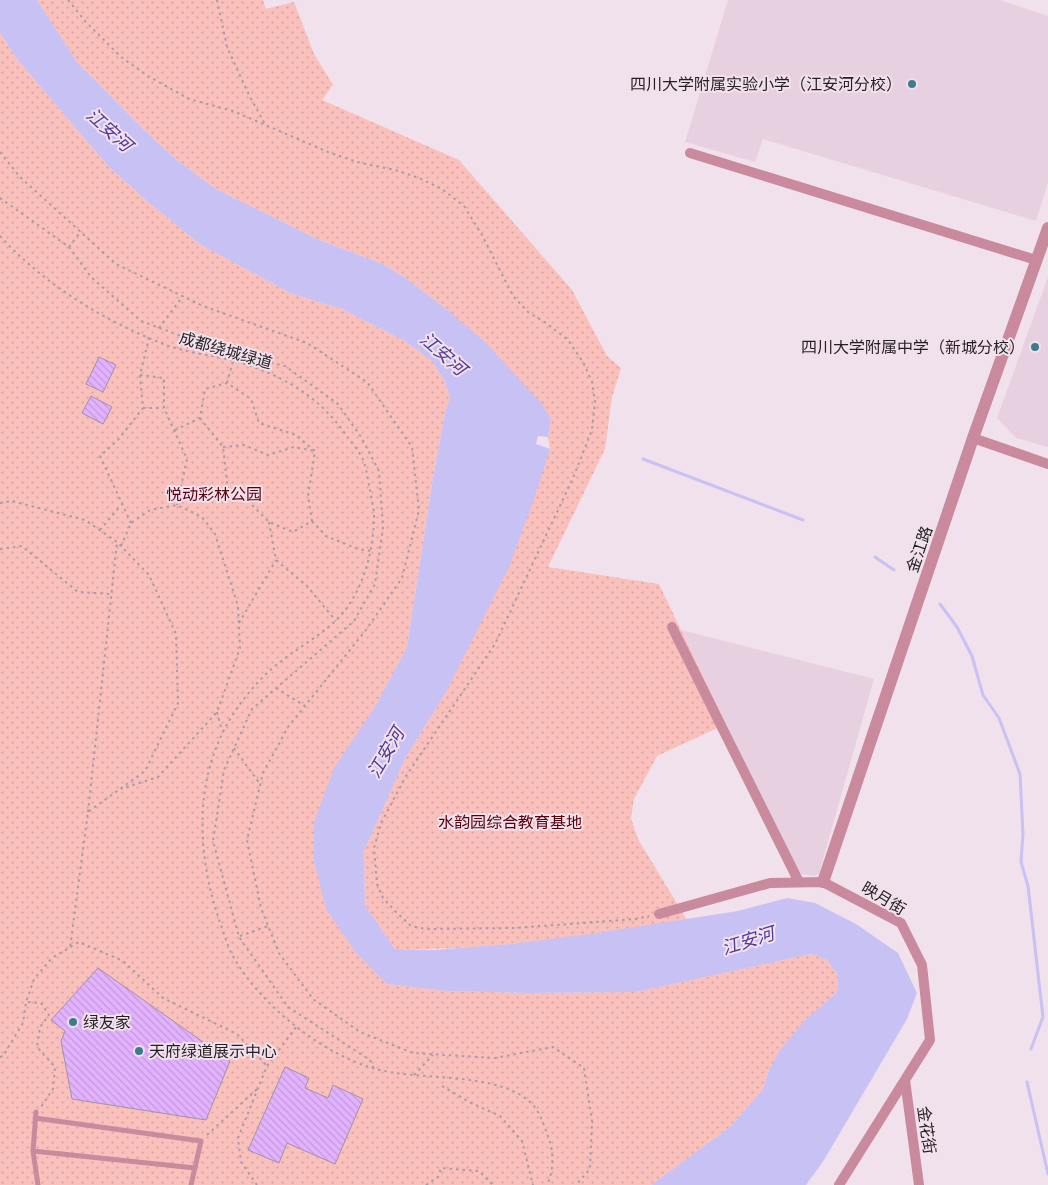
<svg xmlns="http://www.w3.org/2000/svg" width="1048" height="1185" font-family="Poppins,'Noto Sans SC',sans-serif">
<style>
.built{fill:#e7d1e1}
.park{fill:url(#park-dots)}
.water{fill:#c8c1f4}
.lines{fill:none;stroke-linecap:round;stroke-linejoin:round}
.stream{stroke:#c8c1f4;stroke-width:3}
.building{fill:url(#building-back-hatch);stroke:#9d94a2}
.path{stroke:#a89ca4;stroke-width:2;stroke-dasharray:2.5 4;stroke-linecap:butt}
.service{stroke:#c98a9d;stroke-width:5}
.minor{stroke:#c98a9d;stroke-width:10}
.tertiary{stroke:#c98a9d;stroke-width:12}
.poi-dot{fill:#3c7c8f;stroke:#f1e1ec;stroke-width:2}
.labels{text-anchor:middle;stroke-width:4;stroke-linejoin:round;paint-order:stroke}
.poi-label{font-size:16px;fill:#251f23;stroke:#f1e1ec;text-anchor:end}
.street-label{font-size:16px;fill:#251f23;stroke:#f1e1ec}
.park-label{font-size:16px;fill:#58000c;stroke:#f1e1ec}
.water-label{font-size:18px;font-style:italic;fill:#513997;stroke:#f1e1ec}
</style>
<defs>
<pattern id="park-dots" width="8" height="8" patternUnits="userSpaceOnUse" patternTransform="scale(1.25)"><rect width="8" height="8" fill="#fac0bc"/><path d="M2 2h.1M6 6h.1" fill="none" stroke="#d6a5a1" stroke-width="1.8" stroke-linecap="round"/></pattern>
<pattern id="building-back-hatch" width="6" height="6" patternUnits="userSpaceOnUse" patternTransform="scale(1.25)"><rect width="6" height="6" fill="#e3b2fe"/><path d="M-1 5l2 2M0 0l6 6M5-1l2 2" fill="none" stroke="#c399d9"/></pattern>
</defs>
<rect width="100%" height="100%" fill="#f1e1ec"/>
<path class="built" d="M728 0H1000L1048 16V183L1036 221 763 139 755 162 685 142Z
M1048 277V447L1016 438 997 418Z
M681 630 874 679 819 874 815 876 800 874 796 869Z"/>
<path class="park" d="M37 0H263L266 9 294 2 314 54 333 85 322 100 459 160 572 290 607 356 621 368 612 397 605 449 548 567 659 584 726 724 657 756 634 799 631 818 638 839 687 920C591 934 493 951 395 949L365 905 364 851 406 757 445 694 550 449 548 437 551 419 449 311 407 279 383 264 317 239 216 189 178 161 144 130 77 62Z
M0 33 17 59 109 167 147 201 201 245 292 294 342 309 405 341 433 362 445 382 450 397 445 413 433 478 407 647 314 822 387 984 445 991 529 993 636 992 811 954 827 960 838 975 837 992 804 1021 769 1070 763 1089 730 1127 651 1185H0Z"/>
<path class="water" d="M0 0H37L77 62 144 130 178 161 216 189 317 239 383 264 407 279 449 311 487 344 542 404 551 419 548 437 538 436 536 444 550 449 532 505 509 567 445 694 406 757 364 851 365 905 395 949 434 950 510 944 590 934 738 911 787 898 815 903 856 924 898 953 917 993 907 1019 824 1160 806 1185H651L730 1127 763 1089 769 1070 780 1050 804 1021 837 992 838 975 827 960 811 954 636 992 529 993 445 991 387 984 354 950 326 909 314 861V822L334 768 376 705 407 647 433 478 445 413 450 397 445 382 433 362 405 341 342 309 292 294 201 245 147 201 109 167 17 59 0 33Z"/>
<g class="lines">
<path class="stream" d="M643 459 803 520
M875 557 894 570
M940 604 957 627 972 656 983 695 999 718 1020 774 1023 834 1021 862 1028 886 1043 1017 1031 1049
M1027 1082 1048 1174"/>
</g>
<path class="building" d="M99 357 116 365 103 392 86 384Z
M91 396 112 407 103 424 82 413Z
M98 968 230 1061 206 1120 72 1099 61 1041 65 1031 51 1020Z
M285 1067 309 1078 305 1088 328 1098 333 1085 363 1099 335 1164 287 1143 279 1163 248 1150Z"/>
<g class="lines">
<path class="path" d="M68 0 86 22 121 57 148 76 189 99 233 111 328 152 357 162 395 170 419 178 442 189 464 206 482 235 513 296 528 312 546 323 568 340 583 362 592 382 595 402 592 430 573 478 495 644 406 776 381 823 374 848 377 884 383 898 395 911 411 926 426 929 515 928 636 919 649 916
M217 0 227 47 249 95 266 126
M0 152 20 177 116 264 203 306 307 343 367 382 412 447 419 510 402 578 366 630 288 727 263 773 247 840 261 908 279 953 313 999 360 1032 413 1053 495 1058 553 1047 584 1068 592 1121 590 1169 576 1185
M0 198 69 247 91 277 141 321 221 351 285 366 338 404 361 437 379 471 383 527 375 584 354 621 252 709 224 770 213 841 239 937 288 1007 370 1060 374 1069
M0 236C44 284 101 319 161 343 187 354 218 355 245 364 288 378 323 400 348 438 354 445 361 454 364 462 367 471 368 481 370 490 371 497 373 505 374 512 375 549 362 599 332 624 311 642 284 656 264 676 218 722 199 776 203 840 205 872 212 901 223 931 226 940 229 950 234 958 261 1005 320 1052 372 1068 417 1082 499 1070 532 1104 540 1112 544 1126 548 1136 554 1151 554 1171 547 1185
M69 247 81 231
M159 328 183 296
M140 375 164 378V408L187 459 177 505
M227 383 233 361
M143 408H163
M200 418 223 447 228 490
M175 430 200 418 205 389 227 383 251 399 259 423 296 435 315 451 308 496 312 521 293 532 269 522 242 495 218 487 194 492 180 489
M223 447 244 445 268 455 294 447 315 451
M0 503 12 501 85 520 117 542 149 575 176 634 178 703 145 771 88 812 70 948
M312 521 326 536 358 549 370 551
M269 522 276 560 307 586 336 621
M131 523 100 456 118 440 143 408 140 375 149 338
M100 530 121 505
M121 546 131 523 150 510 177 505 202 517 215 534 238 606 240 648 217 712 158 777 121 789
M0 549 22 546 78 592 111 594
M239 623 276 560
M276 688 305 706
M217 712 222 731
M234 748 260 784
M88 812 117 542
M240 936 268 926
M28 1002 41 1003 49 1015 40 1027 37 1047 55 1067 53 1089 41 1107
M0 1057 3 1056 23 1023 26 1002 34 979 52 958 79 942 123 961 163 998 237 1034 267 1066
M414 1075 433 1055
M442 1086 469 1102 500 1116 522 1141 533 1185
M207 1135 257 1089
M257 1185 241 1162 238 1138 267 1066 297 1026
M426 1185 438 1177 441 1168 479 1171 493 1185"/>
<path class="service" d="M36 1112 33 1151 38 1185
M35 1118 201 1141 191 1185
M33 1151 195 1168"/>
<path class="minor" d="M690 153 1036 260
M973 438 1048 464
M672 627 799 882
M659 914 770 883 823 882 901 923 922 965 930 1040 839 1185
M905 1080 919 1185"/>
<path class="tertiary" d="M823 882 973 438 1048 228"/>
</g>
<g class="poi-dot">
<circle cx="912" cy="84" r="5"/>
<circle cx="1035" cy="347" r="5"/>
<circle cx="73" cy="1022" r="5"/>
<circle cx="139" cy="1051" r="5"/>
</g>
<g class="labels">
<g class="poi-label">
<text x="902" y="90">四川大学附属实验小学（江安河分校）</text>
<text x="1025" y="353">四川大学附属中学（新城分校）</text>
<text x="83" y="1028" text-anchor="start">绿友家</text>
<text x="149" y="1057" text-anchor="start">天府绿道展示中心</text>
</g>
<g class="street-label">
<text transform="translate(226 350) rotate(16)" y="6">成都绕城绿道</text>
<text transform="translate(919 549) rotate(-71)" y="6">金江路</text>
<text transform="translate(884 898) rotate(31)" y="6">映月街</text>
<text transform="translate(927 1130) rotate(82)" y="6">金花街</text>
</g>
<g class="park-label">
<text x="214" y="500">悦动彩林公园</text>
<text x="510" y="828">水韵园综合教育基地</text>
</g>
<g class="water-label">
<text transform="translate(109 130) rotate(42)" y="6">江安河</text>
<text transform="translate(443 354) rotate(41)" y="6">江安河</text>
<text transform="translate(386 753) rotate(-60)" y="6">江安河</text>
<text transform="translate(748 941) rotate(-17)" y="6">江安河</text>
</g>
</g>
</svg>
